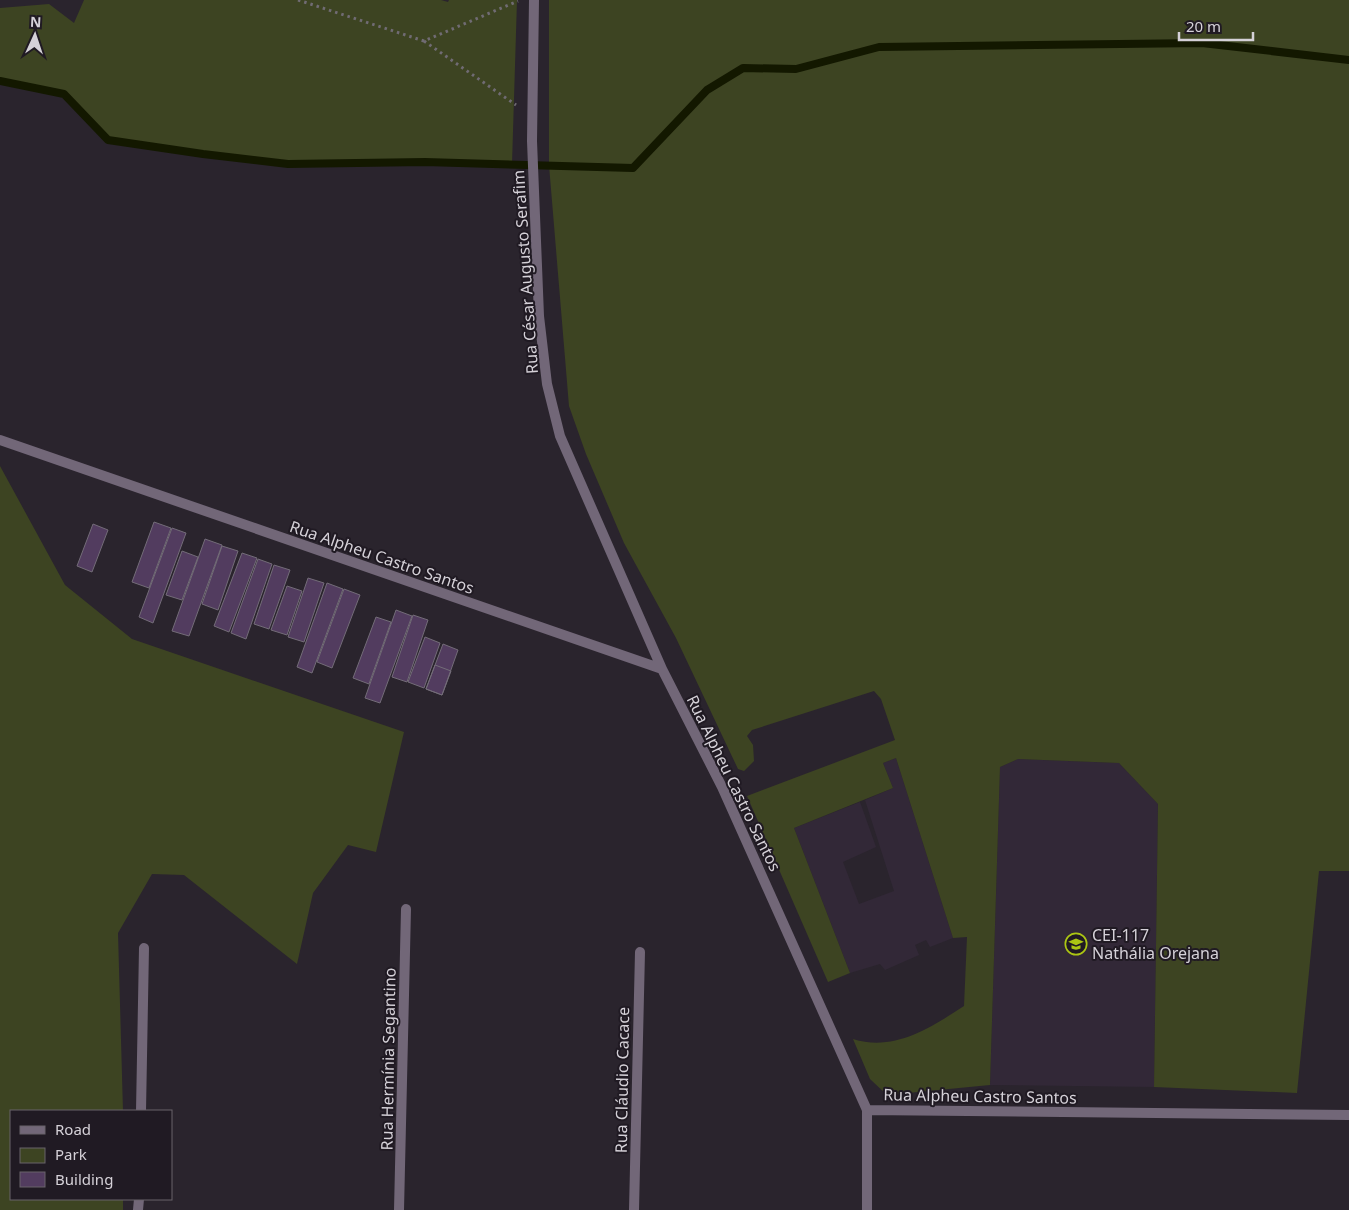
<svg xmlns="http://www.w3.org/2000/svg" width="1349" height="1210" font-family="'Noto Sans',sans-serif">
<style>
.built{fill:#322837}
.green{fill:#3d4422}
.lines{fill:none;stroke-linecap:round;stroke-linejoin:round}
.stream{stroke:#131800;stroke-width:8}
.building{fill:#523c5f;stroke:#736c78}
.path{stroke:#706b73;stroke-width:3;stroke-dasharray:2.5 4;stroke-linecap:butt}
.minor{stroke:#726778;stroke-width:10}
.labels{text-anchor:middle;stroke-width:4;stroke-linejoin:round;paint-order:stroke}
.street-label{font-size:16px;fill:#d5d1d8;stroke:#201a23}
.poi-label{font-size:16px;fill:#d5d1d8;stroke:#201a23;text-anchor:start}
</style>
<rect width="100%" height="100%" fill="#2a242d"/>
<path class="built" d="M896 758 953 938 930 947 926 940 915 945 919 955 885 970 880 964 850 973 794 828 860 802 876 847 843 862 859 904 894 891 865 800 893 788 883 763Z
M1018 759 1119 763 1158 804 1154 1087 990 1085 1000 767Z"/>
<path class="green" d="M84 0H441L448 2 449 0H517L512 164H288L109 140 64 94 0 81V8L49 4 74 23Z
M549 0H1349V871H1319L1297 1093 1154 1087 1158 804 1119 763 1018 759 1000 767 990 1085 887 1095 870 1079 853 1039C894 1052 930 1028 964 1006L967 937 953 938 896 758 883 763 893 788 794 828 850 973 828 982 747 796 895 740 881 699 874 691 752 730 747 736 753 745 754 761 744 771 738 769 676 638 624 543 586 454 569 406 549 165Z
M0 466 65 585 132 639 404 732 376 852 348 845 313 893 297 964 184 875 152 874 118 933 123 1111H11V1199H123V1210H0Z"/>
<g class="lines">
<path class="stream" d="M0 81 64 94 108 140 203 154 288 164 425 162 633 168 707 90 743 68 796 69 879 47 1202 43 1349 60"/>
</g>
<path class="building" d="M154 522 171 528 149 588 132 582Z
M93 524 108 530 92 572 77 566Z
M172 528 186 533 153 623 139 617Z
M205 539 222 545 189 636 172 631Z
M222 546 238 551 218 610 202 604Z
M182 551 198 557 182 600 166 595Z
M242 553 257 558 229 632 214 626Z
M258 559 272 564 246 639 231 633Z
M274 565 290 570 269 629 254 624Z
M308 578 324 583 304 642 288 637Z
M327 583 343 589 312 673 297 667Z
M287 586 302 591 287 635 271 630Z
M344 589 360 595 332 668 317 662Z
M396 610 412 616 380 703 365 698Z
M413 615 428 620 407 682 392 677Z
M376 617 391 622 369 684 353 678Z
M425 637 440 643 424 688 408 682Z
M443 644 458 650 442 695 426 689Z
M435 665 451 671 442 695 426 689Z"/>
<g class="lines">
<path class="path" d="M298 0 424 41 518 1
M424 41 516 105"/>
<path class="minor" d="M534 0 532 141 539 316 547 384 560 436 662 669 722 787 867 1110V1210
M0 440 662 669
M867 1110 1349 1115
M141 1111 144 948
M138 1210 139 1199
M399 1210 406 909
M634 1210 640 952"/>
</g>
<defs>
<g id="school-ring" transform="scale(1.125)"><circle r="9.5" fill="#201a23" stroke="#acc613" stroke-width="1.5"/><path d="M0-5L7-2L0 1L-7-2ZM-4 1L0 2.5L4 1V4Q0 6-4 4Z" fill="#acc613"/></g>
</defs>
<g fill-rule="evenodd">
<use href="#school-ring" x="1076" y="944"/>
</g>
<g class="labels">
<g class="street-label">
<text transform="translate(525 272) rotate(-94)" y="6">Rua César Augusto Serafim</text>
<text transform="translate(382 557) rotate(19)" y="6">Rua Alpheu Castro Santos</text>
<text transform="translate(734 783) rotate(64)" y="6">Rua Alpheu Castro Santos</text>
<text transform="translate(388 1059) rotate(-89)" y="6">Rua Hermínia Segantino</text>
<text transform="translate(622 1080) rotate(-89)" y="6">Rua Cláudio Cacace</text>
<text transform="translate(980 1096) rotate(1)" y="6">Rua Alpheu Castro Santos</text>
</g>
<g class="poi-label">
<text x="1092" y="941">CEI-117<tspan x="1092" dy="18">Nathália Orejana</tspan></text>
</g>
</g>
<rect x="10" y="1110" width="162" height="90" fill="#201a23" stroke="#68636b"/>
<rect x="20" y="1126" width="25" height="8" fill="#726778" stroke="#68636b"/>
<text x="55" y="1135" font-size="15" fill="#d5d1d8">Road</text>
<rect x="20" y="1148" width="25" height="15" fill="#3d4422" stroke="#68636b"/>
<text x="55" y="1160" font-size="15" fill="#d5d1d8">Park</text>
<rect x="20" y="1172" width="25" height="15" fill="#523c5f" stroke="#68636b"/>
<text x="55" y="1185" font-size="15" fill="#d5d1d8">Building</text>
<g transform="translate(35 35) rotate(3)" stroke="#201a23" stroke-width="4" paint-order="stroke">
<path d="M0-4L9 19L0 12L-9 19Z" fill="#d5d1d8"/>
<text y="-8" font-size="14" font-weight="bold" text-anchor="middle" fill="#d5d1d8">N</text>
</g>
<path d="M1179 32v8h74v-8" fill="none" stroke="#d5d1d8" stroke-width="2.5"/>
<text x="1186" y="32" font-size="15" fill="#d5d1d8" stroke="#201a23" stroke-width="4" paint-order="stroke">20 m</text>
</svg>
